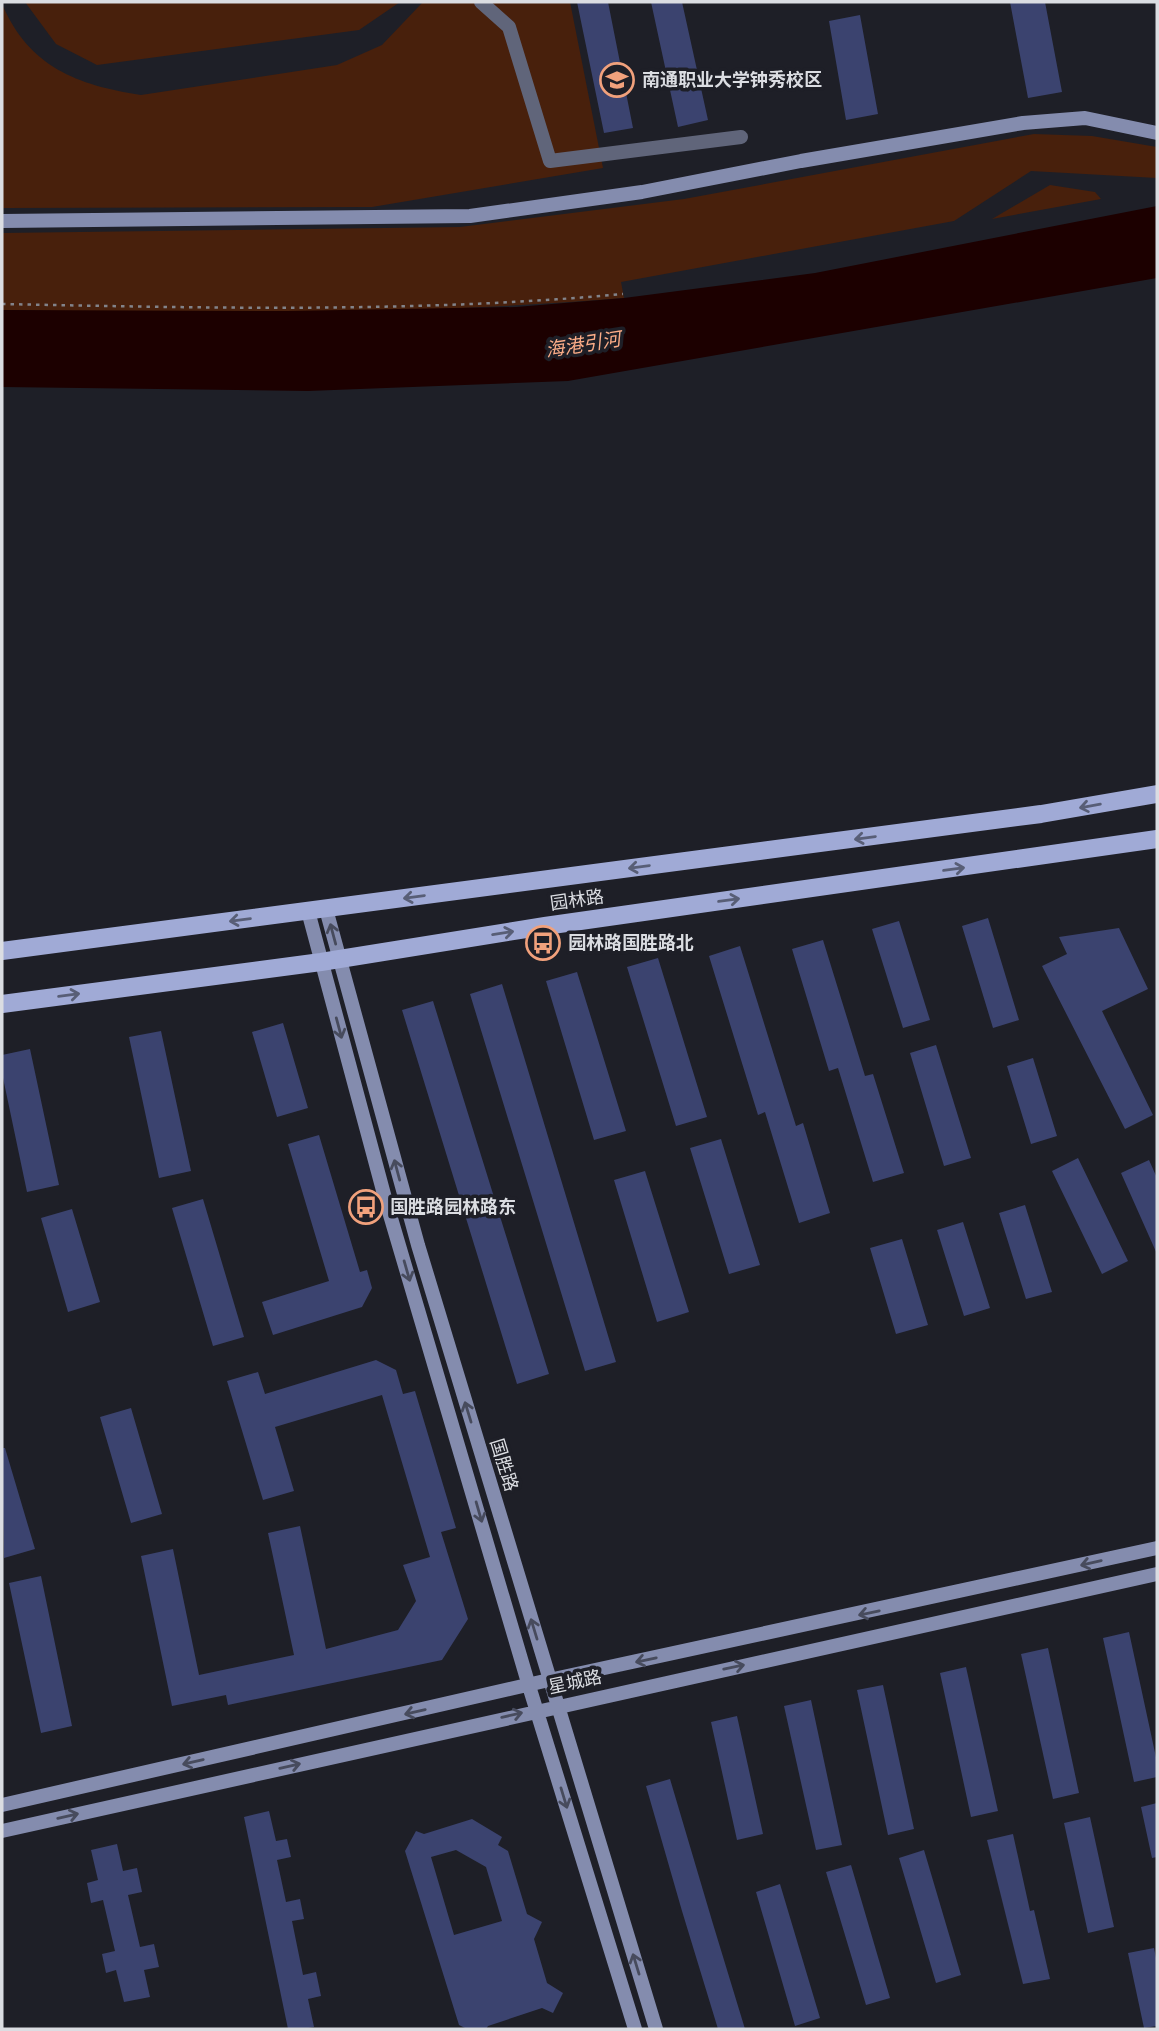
<svg xmlns="http://www.w3.org/2000/svg" width="1159" height="2031" font-family="Signika,'Noto Sans SC',sans-serif">
<style>
.green{fill:#48200c}
.water{fill:#1c0000}
.building{fill:#3b436f;fill-rule:evenodd}
.lines{fill:none;stroke-linecap:round;stroke-linejoin:round}
.path{stroke:#82838a;stroke-width:2.5;stroke-dasharray:3.5 5;stroke-linecap:butt}
.street{stroke:#60657a;stroke-width:14}
.secondary{stroke:#848cae;stroke-width:14}
.primary{stroke:#a0aad6;stroke-width:18}
.oneway{stroke:#585e76}
.oneway2{stroke:#474b5d}
.labels{text-anchor:middle;stroke-width:7;stroke-linejoin:round;paint-order:stroke}
.poi-label{font-size:18px;font-weight:bold;fill:#dbdde2;stroke:#1e1f27;text-anchor:start}
.street-label{font-size:18px;fill:#dbdde2;stroke:#1e1f27}
.water-label{font-size:19px;font-style:italic;fill:#fcad88;stroke:#1e1f27}
</style>
<rect width="100%" height="100%" fill="#1e1f27"/>
<path class="green" d="M25 2H400L359 30 97 65 56 44Z
M423 2H570L603 168 372 207 2 208V4C29 67 77 85 141 95L337 65 382 45Z
M1034 134 1092 136 1157 147V178L1031 171 954 221 621 282 624 298C417 315 209 314 2 310V233L460 227 684 199Z
M1050 185 1095 192 1101 199 992 219Z"/>
<path class="water" d="M1157 206V278L568 381 308 391 2 387V310L287 311 516 307 624 298 815 273Z"/>
<path class="building" d="M577 2H608L633 128 604 133Z
M651 2H682L708 120 678 127Z
M1010 2H1045L1062 92 1028 98Z
M860 15 878 114 846 120 829 21Z
M988 918 1019 1020 993 1028 962 926Z
M899 921 930 1020 903 1028 872 929Z
M1119 928 1148 989 1102 1011 1153 1115 1125 1129 1042 966 1067 954 1059 937Z
M823 940 865 1076 873 1074 904 1173 873 1182 838 1068 829 1071 792 949Z
M740 946 796 1126 803 1123 830 1213 799 1223 765 1112 758 1115 709 956Z
M658 958 707 1117 676 1126 627 967Z
M577 972 626 1131 594 1140 546 981Z
M502 984 616 1362 585 1371 470 994Z
M433 1001 549 1374 517 1384 402 1010Z
M283 1023 308 1108 277 1117 252 1032Z
M161 1031 191 1171 159 1178 129 1037Z
M936 1045 971 1158 944 1166 910 1053Z
M30 1049 59 1185 27 1192 2 1073V1055Z
M1033 1058 1057 1136 1031 1144 1007 1066Z
M319 1135 360 1272 367 1270 372 1288 362 1307 273 1335 262 1302 329 1281 288 1144Z
M721 1139 760 1265 729 1274 690 1148Z
M1078 1158 1128 1261 1102 1274 1052 1171Z
M1149 1160 1157 1178V1254L1121 1173Z
M645 1171 689 1312 657 1322 614 1180Z
M203 1199 244 1337 213 1346 172 1208Z
M1025 1205 1052 1292 1026 1299 999 1213Z
M72 1209 100 1302 68 1312 41 1218Z
M963 1222 990 1308 964 1316 937 1230Z
M902 1239 928 1325 896 1334 870 1248Z
M376 1360 396 1370 403 1394 415 1391 456 1528 441 1532 468 1619 442 1660 228 1705 226 1695 172 1706 141 1556 173 1549 199 1675 294 1655 268 1533 300 1526 326 1649 398 1630 416 1601 403 1565 430 1557 382 1395 275 1427 294 1491 263 1500 227 1381 258 1372 265 1394Z
M131 1408 162 1514 131 1523 100 1417Z
M2 1448H5L35 1549 4 1558Z
M41 1576 72 1726 41 1733 9 1583Z
M1129 1632 1157 1762V1777L1134 1782 1103 1638Z
M1048 1648 1079 1793 1053 1799 1021 1654Z
M966 1667 998 1811 971 1817 940 1673Z
M883 1685 914 1829 888 1835 857 1690Z
M811 1700 842 1845 816 1850 784 1706Z
M737 1716 763 1834 737 1840 711 1722Z
M670 1779 713 1924 745 2029H718L682 1911 646 1786Z
M1157 1803V1857L1152 1858 1141 1807Z
M269 1811 276 1841 287 1839 291 1857 277 1860 286 1902 300 1899 304 1919 292 1921 303 1975 316 1972 321 1996 308 1999 314 2027 303 2029H288L244 1817Z
M1090 1817 1114 1927 1088 1933 1064 1823Z
M472 1819 502 1837 498 1845 508 1851 527 1914 542 1922 534 1939 547 1983 563 1993 553 2013 542 2008 488 2026 486 2029H467L459 2025 405 1851 416 1831 424 1834ZM456 1850 486 1867 502 1921 454 1935 431 1857Z
M1013 1834 1030 1911 1034 1910 1050 1979 1023 1984 987 1840Z
M117 1844 123 1871 137 1868 142 1892 128 1895 140 1947 154 1944 159 1967 144 1970 150 1997 124 2002 116 1970 106 1973 102 1954 115 1951 103 1900 91 1903 87 1883 98 1880 91 1850Z
M924 1850 961 1975 936 1983 899 1858Z
M851 1865 890 1998 866 2005 826 1872Z
M780 1884 820 2018 795 2026 756 1892Z
M1154 1948 1157 1963V2026L1144 2028 1128 1953Z"/>
<g class="lines">
<path class="path" d="M2 304C209 308 416 313 623 294"/>
<path class="street" d="M481 2 509 27 550 161 741 137"/>
<path class="secondary" d="M2 221 470 216 642 192 801 161 1023 123 1085 118 1157 133
M326 909 418 1245 656 2029
M308 911 385 1198 529 1686 635 2029
M2 1805 549 1680 1157 1548
M2 1831 1157 1574"/>
<path class="primary" d="M2 951 1041 814 1157 794
M2 1004 321 962 545 926 1157 839"/>
</g>
<defs><path id="oneway-shaft" d="M-6 0H5M1.5-3L5.5 0L1.5 3" fill="none" stroke-width="1.6" stroke-linecap="round" stroke-linejoin="round" transform="scale(1.75)"/></defs>
<g class="oneway">
<use href="#oneway-shaft" transform="translate(1090 806) rotate(170)"/>
<use href="#oneway-shaft" transform="translate(865 838) rotate(172)"/>
<use href="#oneway-shaft" transform="translate(639 867) rotate(172)"/>
<use href="#oneway-shaft" transform="translate(954 869) rotate(-8)"/>
<use href="#oneway-shaft" transform="translate(414 897) rotate(172)"/>
<use href="#oneway-shaft" transform="translate(729 900) rotate(-8)"/>
<use href="#oneway-shaft" transform="translate(240 920) rotate(173)"/>
<use href="#oneway-shaft" transform="translate(503 933) rotate(-9)"/>
<use href="#oneway-shaft" transform="translate(69 995) rotate(-7)"/>
</g>
<g class="oneway2">
<use href="#oneway-shaft" transform="translate(333 934) rotate(-105)"/>
<use href="#oneway-shaft" transform="translate(339 1028) rotate(75)"/>
<use href="#oneway-shaft" transform="translate(397 1170) rotate(-105)"/>
<use href="#oneway-shaft" transform="translate(407 1271) rotate(74)"/>
<use href="#oneway-shaft" transform="translate(468 1412) rotate(-107)"/>
<use href="#oneway-shaft" transform="translate(479 1512) rotate(74)"/>
<use href="#oneway-shaft" transform="translate(1091 1563) rotate(167)"/>
<use href="#oneway-shaft" transform="translate(869 1613) rotate(168)"/>
<use href="#oneway-shaft" transform="translate(534 1629) rotate(-107)"/>
<use href="#oneway-shaft" transform="translate(646 1660) rotate(168)"/>
<use href="#oneway-shaft" transform="translate(734 1667) rotate(-12)"/>
<use href="#oneway-shaft" transform="translate(415 1712) rotate(167)"/>
<use href="#oneway-shaft" transform="translate(512 1715) rotate(-13)"/>
<use href="#oneway-shaft" transform="translate(193 1762) rotate(167)"/>
<use href="#oneway-shaft" transform="translate(290 1766) rotate(-13)"/>
<use href="#oneway-shaft" transform="translate(564 1798) rotate(73)"/>
<use href="#oneway-shaft" transform="translate(68 1816) rotate(-13)"/>
<use href="#oneway-shaft" transform="translate(636 1964) rotate(-107)"/>
</g>
<defs>
<g id="university-ring" transform="scale(1.75)"><circle r="9.5" fill="#1e1f27" stroke="#f1a17c" stroke-width="1.5"/><path d="M0-5L7-2L0 1L-7-2ZM-4 1L0 2.5L4 1V4Q0 6-4 4Z" fill="#f1a17c"/></g>
<g id="bus-ring" transform="scale(1.75)"><circle r="9.5" fill="#1e1f27" stroke="#f1a17c" stroke-width="1.5"/><path d="M-5-6H5V4H4V6H2V4H-2V6H-4V4H-5ZM-3.5-4V0h7V-4ZM-3.5 1.2v1.5H-2V1.2ZM2 1.2v1.5H3.5V1.2Z" fill="#f1a17c"/></g>
</defs>
<g fill-rule="evenodd">
<use href="#university-ring" x="617" y="80"/>
<use href="#bus-ring" x="543" y="943"/>
<use href="#bus-ring" x="366" y="1207"/>
</g>
<g class="labels">
<g class="poi-label">
<text x="642" y="86">南通职业大学钟秀校区</text>
<text x="568" y="949">园林路国胜路北</text>
<text x="390" y="1213">国胜路园林路东</text>
</g>
<g class="street-label">
<text transform="translate(577 900) rotate(-8)" y="6">园林路</text>
<text transform="translate(504 1465) rotate(73)" y="6">国胜路</text>
<text transform="translate(575 1682) rotate(-12)" y="6">星城路</text>
</g>
<g class="water-label">
<text transform="translate(583 344) rotate(-9)" y="7">海港引河</text>
</g>
</g>
<rect width="1159" height="2031" fill="none" stroke="#dbdde2" stroke-width="7"/>
</svg>
